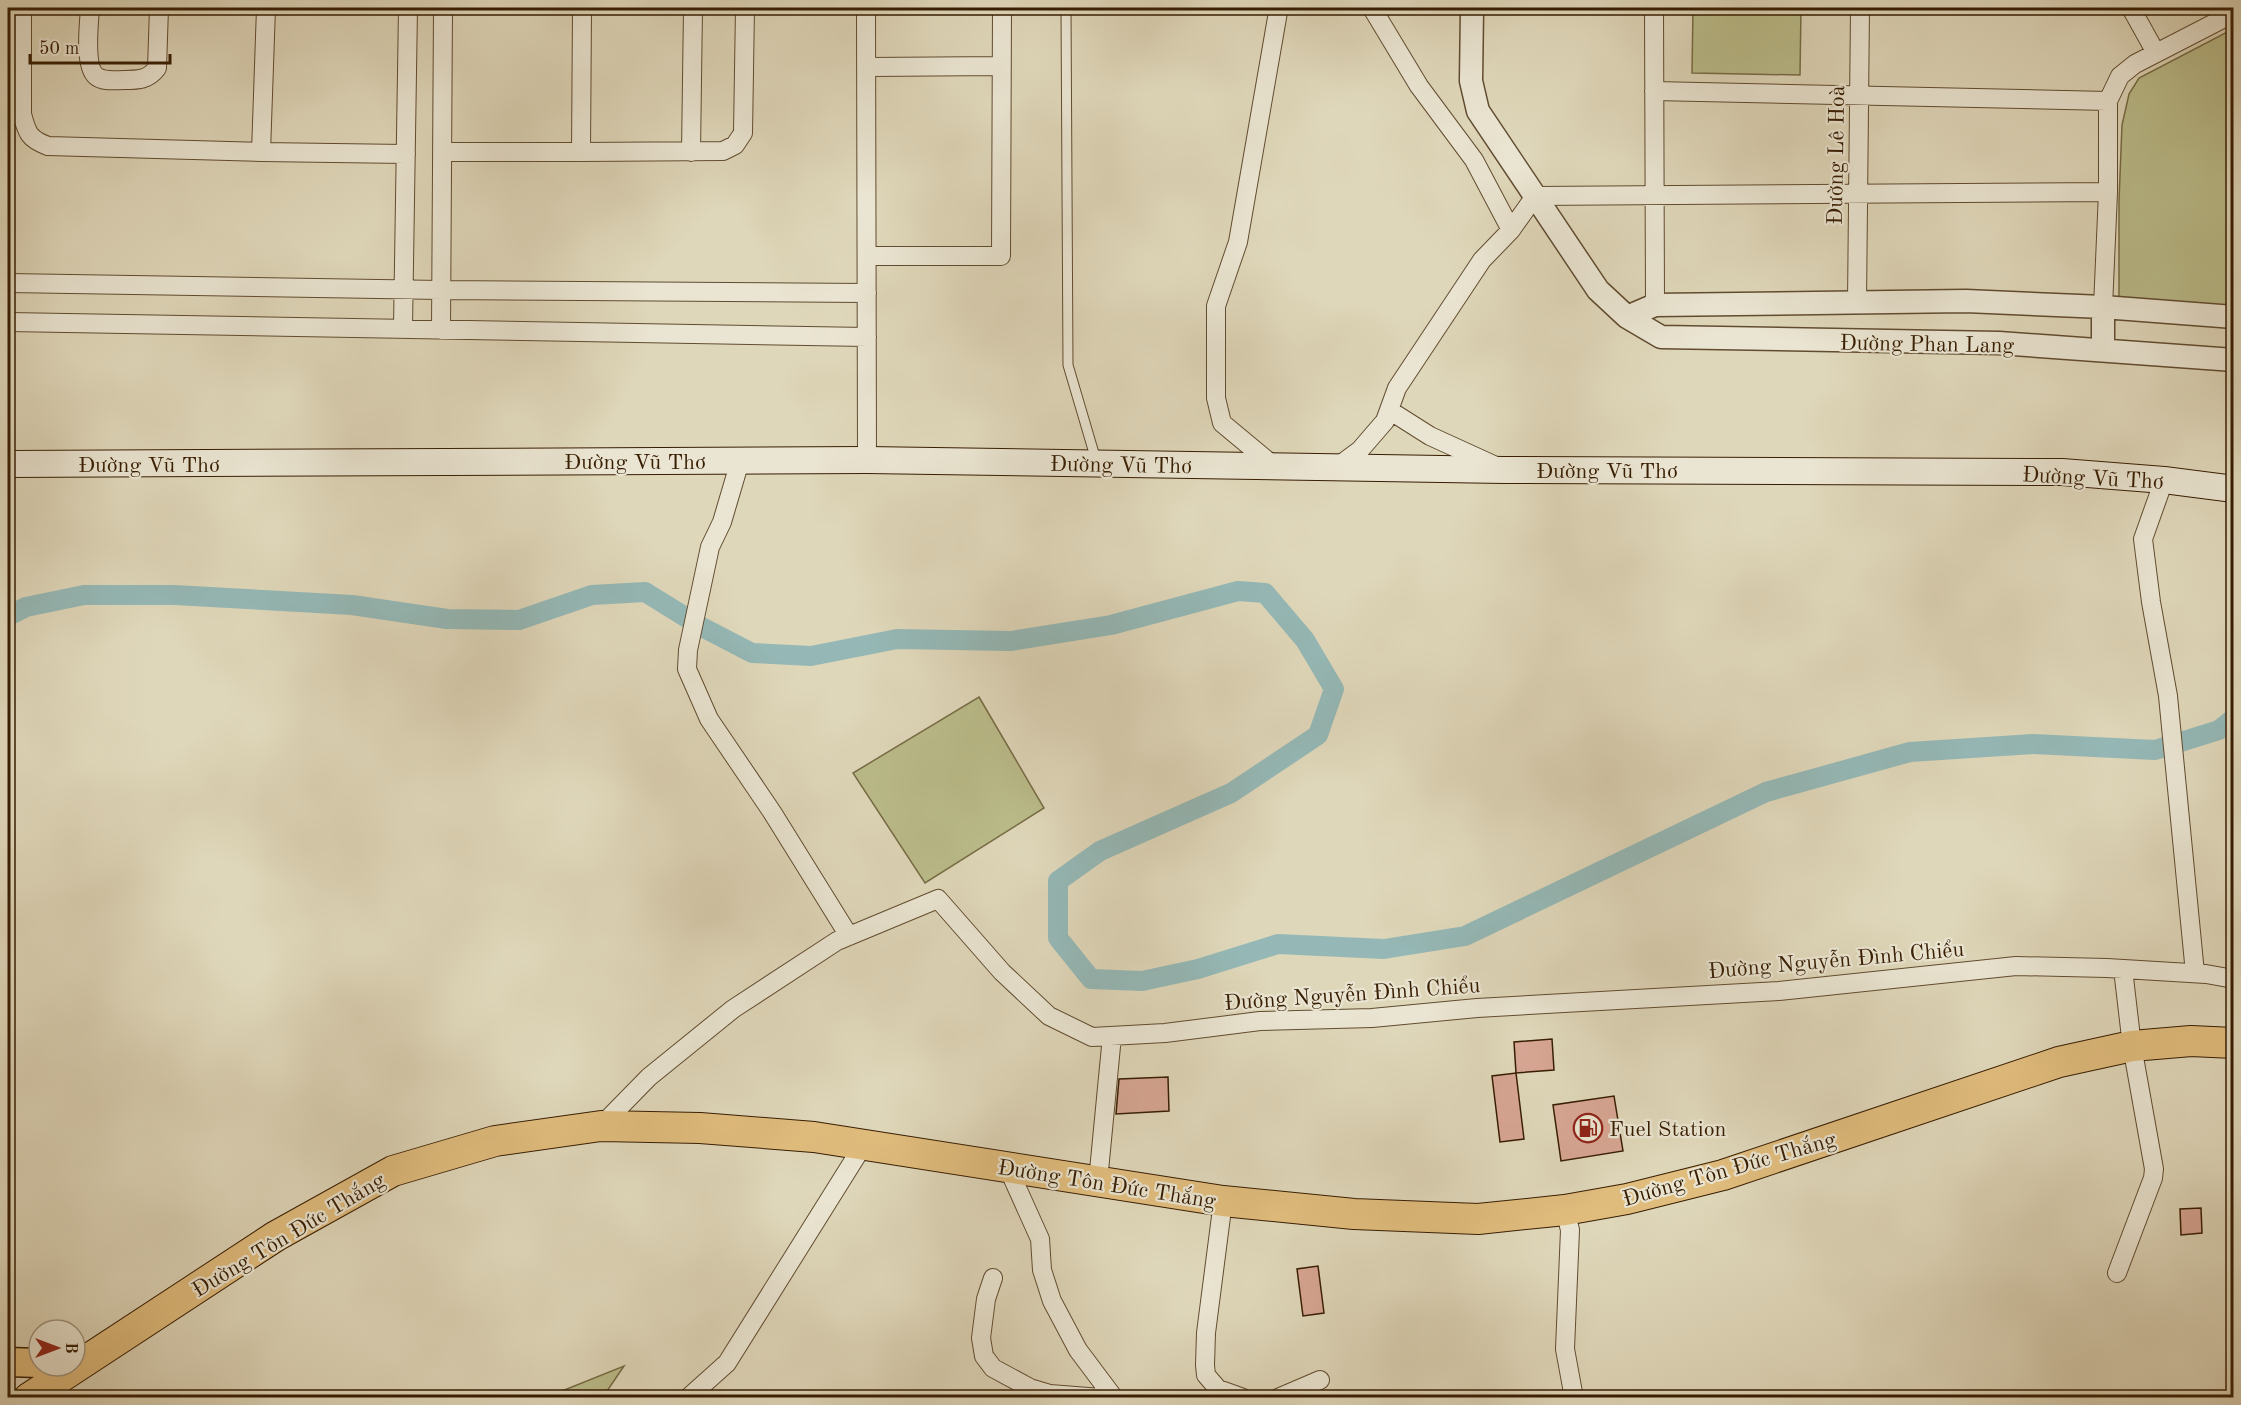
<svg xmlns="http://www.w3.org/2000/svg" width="2241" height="1405" font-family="'Old Standard TT',serif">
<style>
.green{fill:#babc8a;stroke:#786c46;stroke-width:1.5}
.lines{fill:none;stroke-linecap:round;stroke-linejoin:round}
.canal{stroke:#95b8b6;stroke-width:20}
.building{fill:#d7a694;stroke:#371d02;stroke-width:1.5}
.service-casing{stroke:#614c30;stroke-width:11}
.minor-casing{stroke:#614c30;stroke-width:20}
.tertiary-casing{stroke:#614c30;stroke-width:25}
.secondary-casing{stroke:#371d02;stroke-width:28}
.primary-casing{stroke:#371d02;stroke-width:31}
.trunk-casing{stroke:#371d02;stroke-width:32}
.service{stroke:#eae5d2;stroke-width:9}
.minor{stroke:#eae5d2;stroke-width:18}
.tertiary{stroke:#eae5d2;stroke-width:22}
.secondary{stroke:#eae5d2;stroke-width:26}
.primary{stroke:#e0bc7d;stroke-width:28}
.trunk{stroke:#e0bc7d;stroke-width:30}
.labels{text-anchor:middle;stroke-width:4.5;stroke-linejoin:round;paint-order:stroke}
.street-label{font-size:22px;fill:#371d02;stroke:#eae5d2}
.poi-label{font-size:22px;fill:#371d02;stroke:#eae5d2;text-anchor:start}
</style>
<rect width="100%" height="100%" fill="#dfd7ba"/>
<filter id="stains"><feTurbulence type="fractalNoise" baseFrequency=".00333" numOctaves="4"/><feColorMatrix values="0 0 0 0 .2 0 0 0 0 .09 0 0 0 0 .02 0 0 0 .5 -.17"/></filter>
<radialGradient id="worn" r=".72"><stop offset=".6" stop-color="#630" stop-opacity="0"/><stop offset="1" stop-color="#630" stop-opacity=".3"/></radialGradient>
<path class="green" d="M1693 8H1801L1800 75 1692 73Z
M2233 29V312L2119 298V201L2122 125 2129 94 2139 78Z
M979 697 1044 808 925 883 853 773Z
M624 1366 603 1397H547Z"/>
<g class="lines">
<path class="canal" d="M8 616 26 607 84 595H175L352 605 447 619 519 620 592 595 645 592 700 626 752 653 811 656 897 639 1011 641 1111 625 1238 591 1265 593 1305 640 1334 689 1318 735 1231 793 1100 851 1058 881V938L1091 979 1142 981 1198 969 1278 944 1384 949 1465 936 1766 792 1910 752 2033 744 2155 750 2219 730 2234 718"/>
</g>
<path class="building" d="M1552 1039 1554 1070 1516 1073 1514 1042Z
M1516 1073 1524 1139 1500 1142 1492 1076Z
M1168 1077 1169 1111 1116 1114 1119 1079Z
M1614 1096 1623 1151 1561 1161 1553 1105Z
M2201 1208 2202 1233 2181 1235 2180 1209Z
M1318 1266 1324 1313 1303 1316 1297 1269Z"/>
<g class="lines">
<g class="service-casing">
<path id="service" d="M1066 8 1068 365 1096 460"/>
</g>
<g class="minor-casing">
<path id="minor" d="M22 8V114C27 133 29 139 48 146L261 152 266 8
M90 8C89 23 84 66 96 76 103 82 115 80 124 80 138 80 148 80 157 68L159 8
M582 8 581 152 723 151 735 145 743 133 745 8
M866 8 867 460
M1654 8 1655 305
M2131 8 2156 53
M868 67 1002 66
M1654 91 2108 101
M261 152 406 154
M442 152H581
M691 152 693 8
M1511 230 1535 196 2108 192
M867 256H1001L1002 8
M8 283 441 290 867 293
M1857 303 1860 8
M2103 307 2108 192V101L2120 76 2135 64 2234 13
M8 322 867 337
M403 328 408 8
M441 330 443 8
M1389 410 1430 436 1498 467
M740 461 722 522 710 547 688 650 687 669 709 719 772 812 849 936
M1275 467 1222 423 1216 398V306L1238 242 1278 12 1276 8
M1337 467 1360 450 1385 421 1397 388 1482 260 1511 230 1474 160 1419 86 1372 8
M2164 480 2143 539 2151 602 2168 696 2195 973
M601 1126 649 1077 733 1009 837 941 938 899 1002 972 1049 1016 1092 1037 1165 1033 1260 1021 1372 1018 1477 1008 1779 991 2016 966 2107 968 2206 974 2234 979
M1008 1168 1040 1239 1042 1270 1052 1301 1078 1350 1114 1398
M1098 1181 1112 1036
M1223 1201 1206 1333 1205 1365 1206 1375 1218 1389 1243 1398
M1565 1210 1570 1230 1565 1349 1574 1398
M2117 1273 2153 1178 2154 1169 2132 1046 2123 969
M993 1278 986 1299 981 1338 984 1356 993 1368 1030 1388 1050 1394 1101 1398
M688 1398 727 1363 864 1144
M1278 1398 1320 1380"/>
</g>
<g class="tertiary-casing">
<path id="tertiary" d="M1472 8 1471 81 1478 111 1598 290 1627 317 1661 337 1999 343 2234 360
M2103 307V350
M1627 317 1655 305 1966 301 2103 307 2234 317"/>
</g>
<g class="secondary-casing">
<path id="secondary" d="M8 464 867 460 1504 470 2062 472 2164 480 2234 489"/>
</g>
<g class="primary-casing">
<path id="primary" d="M8 1362 39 1363"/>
</g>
<g class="trunk-casing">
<path id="trunk" d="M29 1398 276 1236 393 1171 495 1141 601 1126 700 1128 814 1137 1223 1201 1354 1214 1478 1219 1565 1210 1627 1199 1723 1175 2059 1062 2132 1046 2191 1041 2234 1043"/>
</g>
<use href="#service" class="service"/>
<use href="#minor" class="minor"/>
<use href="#tertiary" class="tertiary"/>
<use href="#secondary" class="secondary"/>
<use href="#primary" class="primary"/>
<use href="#trunk" class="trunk"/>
</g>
<defs>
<g id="fuel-ring" transform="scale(1.5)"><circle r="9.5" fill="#eae5d2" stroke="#8f2418" stroke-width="1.5"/><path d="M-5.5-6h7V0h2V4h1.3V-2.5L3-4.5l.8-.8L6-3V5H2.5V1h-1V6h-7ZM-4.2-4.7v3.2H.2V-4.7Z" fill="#8f2418"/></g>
</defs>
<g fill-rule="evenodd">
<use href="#fuel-ring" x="1588" y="1128"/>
</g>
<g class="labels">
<g class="street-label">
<text transform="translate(1835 155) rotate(-89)" y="8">Đường Lê Hoà</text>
<text transform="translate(1927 343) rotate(1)" y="8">Đường Phan Lang</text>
<text x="635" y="469">Đường Vũ Thơ</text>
<text x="149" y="472">Đường Vũ Thơ</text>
<text transform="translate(1121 464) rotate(1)" y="8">Đường Vũ Thơ</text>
<text x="1607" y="478">Đường Vũ Thơ</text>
<text transform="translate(2093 477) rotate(3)" y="8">Đường Vũ Thơ</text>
<text transform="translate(1836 959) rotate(-5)" y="8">Đường Nguyễn Đình Chiểu</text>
<text transform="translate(1352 993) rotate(-4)" y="8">Đường Nguyễn Đình Chiểu</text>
<text transform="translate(1729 1168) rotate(-16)" y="8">Đường Tôn Đức Thắng</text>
<text transform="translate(1107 1183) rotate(9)" y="8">Đường Tôn Đức Thắng</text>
<text transform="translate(288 1234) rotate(-31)" y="8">Đường Tôn Đức Thắng</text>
</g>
<g class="poi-label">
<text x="1609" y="1136">Fuel Station</text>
</g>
</g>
<rect width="2241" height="1405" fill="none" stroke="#dfd7ba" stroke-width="30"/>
<rect x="9" y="9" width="2223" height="1387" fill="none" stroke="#371d02" stroke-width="3"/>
<rect x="15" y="15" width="2211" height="1375" fill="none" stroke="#371d02" stroke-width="1.5"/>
<g transform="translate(57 1348) rotate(90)"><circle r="28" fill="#eae5d2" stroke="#a2957f" stroke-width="1.5"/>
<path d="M0-4.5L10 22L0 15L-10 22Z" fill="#8f2418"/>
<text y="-9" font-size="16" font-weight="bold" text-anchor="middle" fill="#371d02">B</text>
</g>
<path d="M30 54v9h140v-9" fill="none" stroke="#371d02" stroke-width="3"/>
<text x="39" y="54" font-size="18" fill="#371d02" stroke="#eae5d2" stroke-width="4.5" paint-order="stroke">50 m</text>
<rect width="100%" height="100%" filter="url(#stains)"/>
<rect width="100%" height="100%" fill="url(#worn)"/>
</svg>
